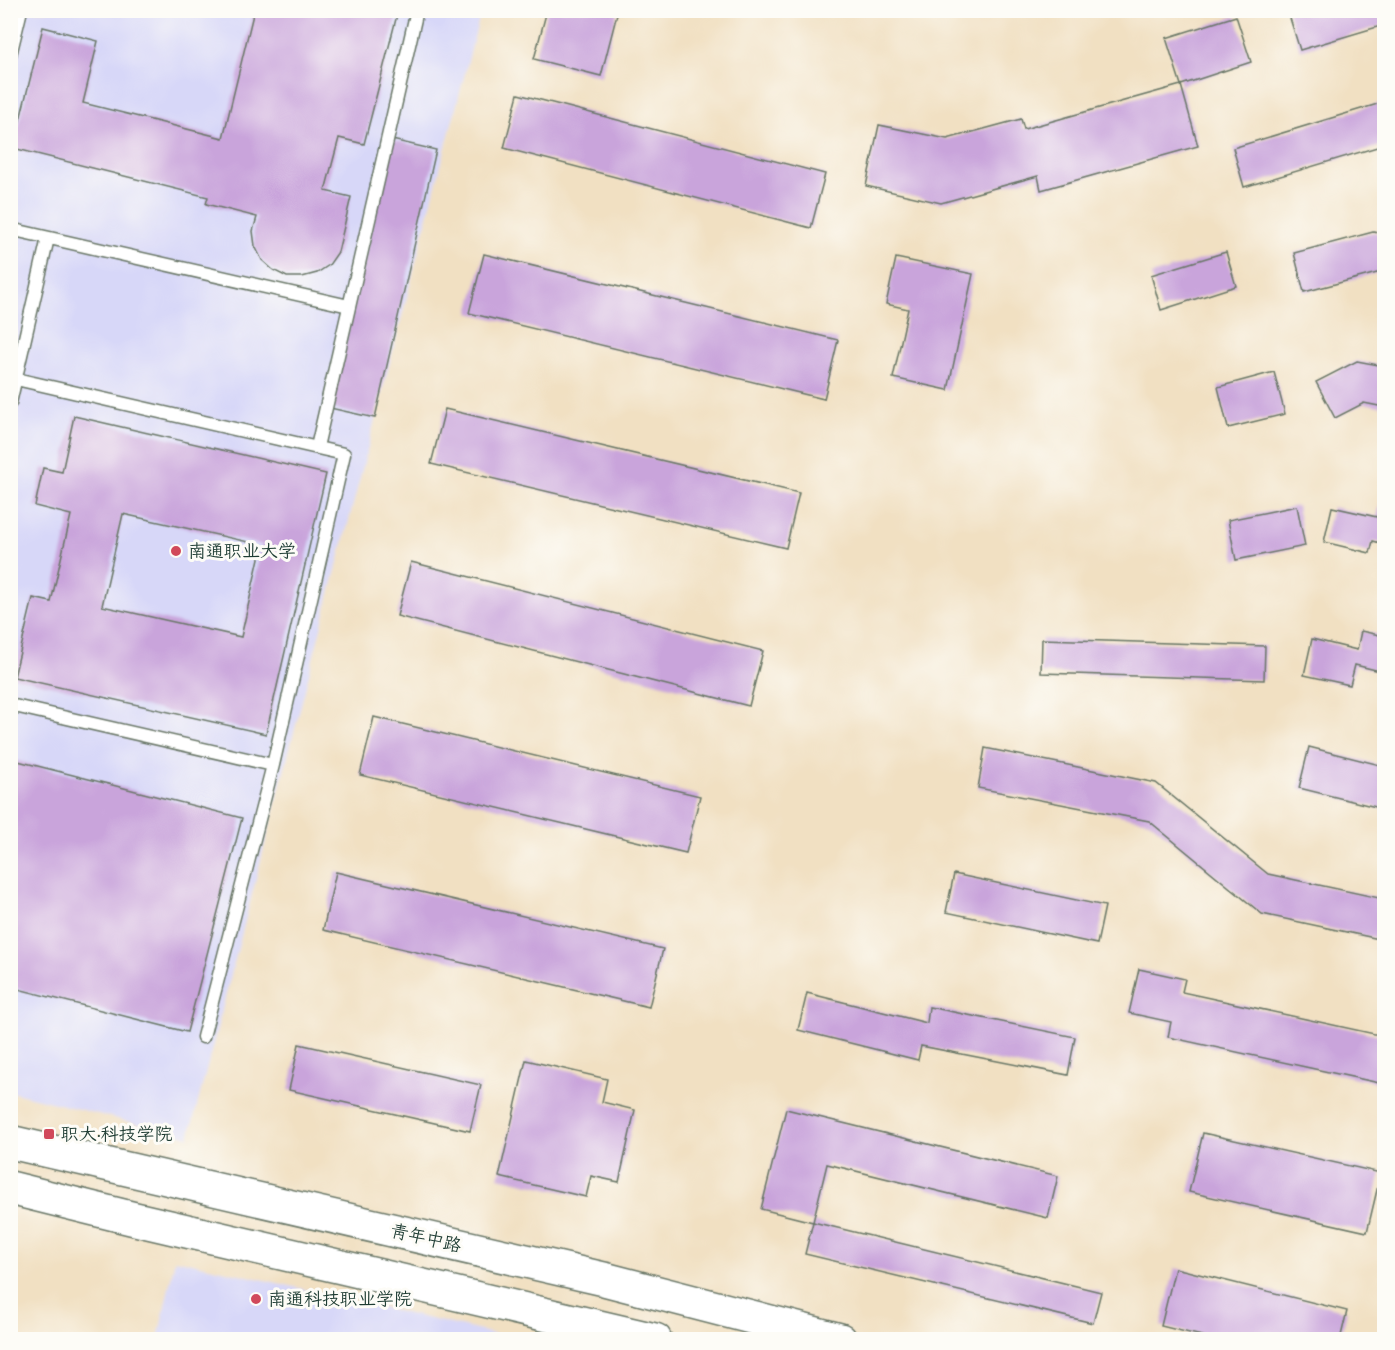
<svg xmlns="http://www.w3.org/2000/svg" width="1395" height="1350" font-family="'Patrick Hand','LXGW WenKai TC',sans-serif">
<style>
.built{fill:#d7d7f8}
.building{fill:#c9a4db;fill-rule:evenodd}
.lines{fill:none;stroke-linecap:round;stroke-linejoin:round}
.lane-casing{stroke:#687666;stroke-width:15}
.secondary-casing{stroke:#687666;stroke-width:36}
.lane{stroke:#fff;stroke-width:12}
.secondary{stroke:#fff;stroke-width:33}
.poi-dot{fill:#d1495b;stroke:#fdfcf7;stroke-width:2}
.labels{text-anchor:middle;stroke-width:6;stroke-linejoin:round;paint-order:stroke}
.poi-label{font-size:18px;fill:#1f3d34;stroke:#fdfcf7;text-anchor:start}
.street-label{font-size:18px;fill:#1f3d34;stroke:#fdfcf7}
</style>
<rect width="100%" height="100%" fill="#fdfcf7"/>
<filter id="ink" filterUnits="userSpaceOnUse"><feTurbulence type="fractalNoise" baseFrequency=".0167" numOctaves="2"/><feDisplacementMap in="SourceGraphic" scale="12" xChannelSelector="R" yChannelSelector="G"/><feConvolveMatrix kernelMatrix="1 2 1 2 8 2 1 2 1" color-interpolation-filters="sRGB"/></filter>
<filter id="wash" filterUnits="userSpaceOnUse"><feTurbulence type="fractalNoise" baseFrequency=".008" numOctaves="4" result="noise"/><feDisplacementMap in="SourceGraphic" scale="24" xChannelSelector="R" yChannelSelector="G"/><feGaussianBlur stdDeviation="1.35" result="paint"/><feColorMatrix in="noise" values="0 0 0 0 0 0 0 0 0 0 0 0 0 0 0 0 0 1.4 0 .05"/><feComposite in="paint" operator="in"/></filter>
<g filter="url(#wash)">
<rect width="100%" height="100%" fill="#f1e0c2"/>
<path class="built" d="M10 11H481L189 1137 11 1092Z
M175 1259 515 1339H158Z"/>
<g id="blocks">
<path class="building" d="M254 10 398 11 364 144 339 138 325 191 351 197 338 252 329 265 317 273 302 277H287L273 270 262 260 255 246 253 231 257 217 206 204 208 197 13 148 43 27 98 41 83 103 223 138Z
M547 10H618L601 76 534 59Z
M1295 10H1384V25L1300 50 1288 12Z
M1236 16 1251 62 1181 85 1166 38Z
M1181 85 1198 146 1041 190 1038 176 941 203 866 186 879 125 947 139 1021 119 1024 129Z
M518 94 825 174 811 228 504 148Z
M1384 102V145L1244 187 1233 148Z
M392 140 436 150 375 418 330 408Z
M1373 232 1384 234V274L1377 273 1304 292 1294 253Z
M1226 252 1236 286 1161 310 1151 275Z
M484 254 838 340 824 399 469 313Z
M896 258 973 274 948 390 893 378 908 309 886 304Z
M1357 361 1384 366V407L1364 403 1335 418 1316 382Z
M1274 372 1285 414 1228 428 1218 387Z
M445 409 799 493 786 548 431 464Z
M74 416 326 474 266 734 14 677 33 598 51 602 71 515 35 506 43 468 62 472ZM123 514 262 545 241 637 102 606Z
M1381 501H1384V544L1373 541 1370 553 1324 542 1332 507 1377 517Z
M1297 506 1305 546 1236 560 1228 520Z
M411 562 763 651 749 706 397 616Z
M1361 631 1384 636V672L1355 665 1350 685 1304 675 1312 639 1357 650Z
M1042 639 1265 646 1264 680 1041 673Z
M374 717 700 796 686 853 360 775Z
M1309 747 1384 766V809L1299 788Z
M985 748 1156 783 1268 874 1384 899V940L1262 914 1149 821 978 788Z
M10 759 242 818 187 1032 10 987Z
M336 872 663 949 649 1007 323 930Z
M954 874 1105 906 1097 944 946 912Z
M1139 969 1185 979 1182 992 1384 1036V1084L1168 1037 1171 1022 1129 1013Z
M807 993 927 1023 929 1007 1075 1037 1068 1075 921 1046 918 1060 798 1030Z
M299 1044 481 1085 470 1131 289 1090Z
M526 1060 607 1079 602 1102 635 1110 619 1182 591 1176 586 1197 499 1177Z
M786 1109 1058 1176 1048 1218 827 1164 813 1222 761 1209Z
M1203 1133 1381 1173 1367 1232 1189 1192Z
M813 1222 1101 1292 1093 1323 805 1254Z
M1175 1268 1347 1311 1340 1340H1218L1161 1326Z"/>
</g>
</g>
<g filter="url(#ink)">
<use href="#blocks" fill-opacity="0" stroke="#687666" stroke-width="1.5"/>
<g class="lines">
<g class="lane-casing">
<path id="lane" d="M10 55 21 10
M10 229 349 306
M16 379 344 454 273 765 203 1037
M10 403 48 238
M317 447 417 10
M10 705 273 765"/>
</g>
<g class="secondary-casing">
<path id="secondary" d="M10 1142 604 1279 840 1340
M10 1188 131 1218 655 1340"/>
</g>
<use href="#lane" class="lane"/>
<use href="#secondary" class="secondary"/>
</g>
</g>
<g class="poi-dot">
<circle cx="176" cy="551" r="6"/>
<rect x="43" y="1128" width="12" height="12" rx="3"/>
<circle cx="256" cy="1299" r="6"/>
</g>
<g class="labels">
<g class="poi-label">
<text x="188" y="557">南通职业大学</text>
<text x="61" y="1140">职大·科技学院</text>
<text x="268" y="1305">南通科技职业学院</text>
</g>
<g class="street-label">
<text transform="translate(426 1238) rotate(13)" y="6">青年中路</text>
</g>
</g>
<rect width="1395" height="1350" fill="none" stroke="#fdfcf7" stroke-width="36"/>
</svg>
